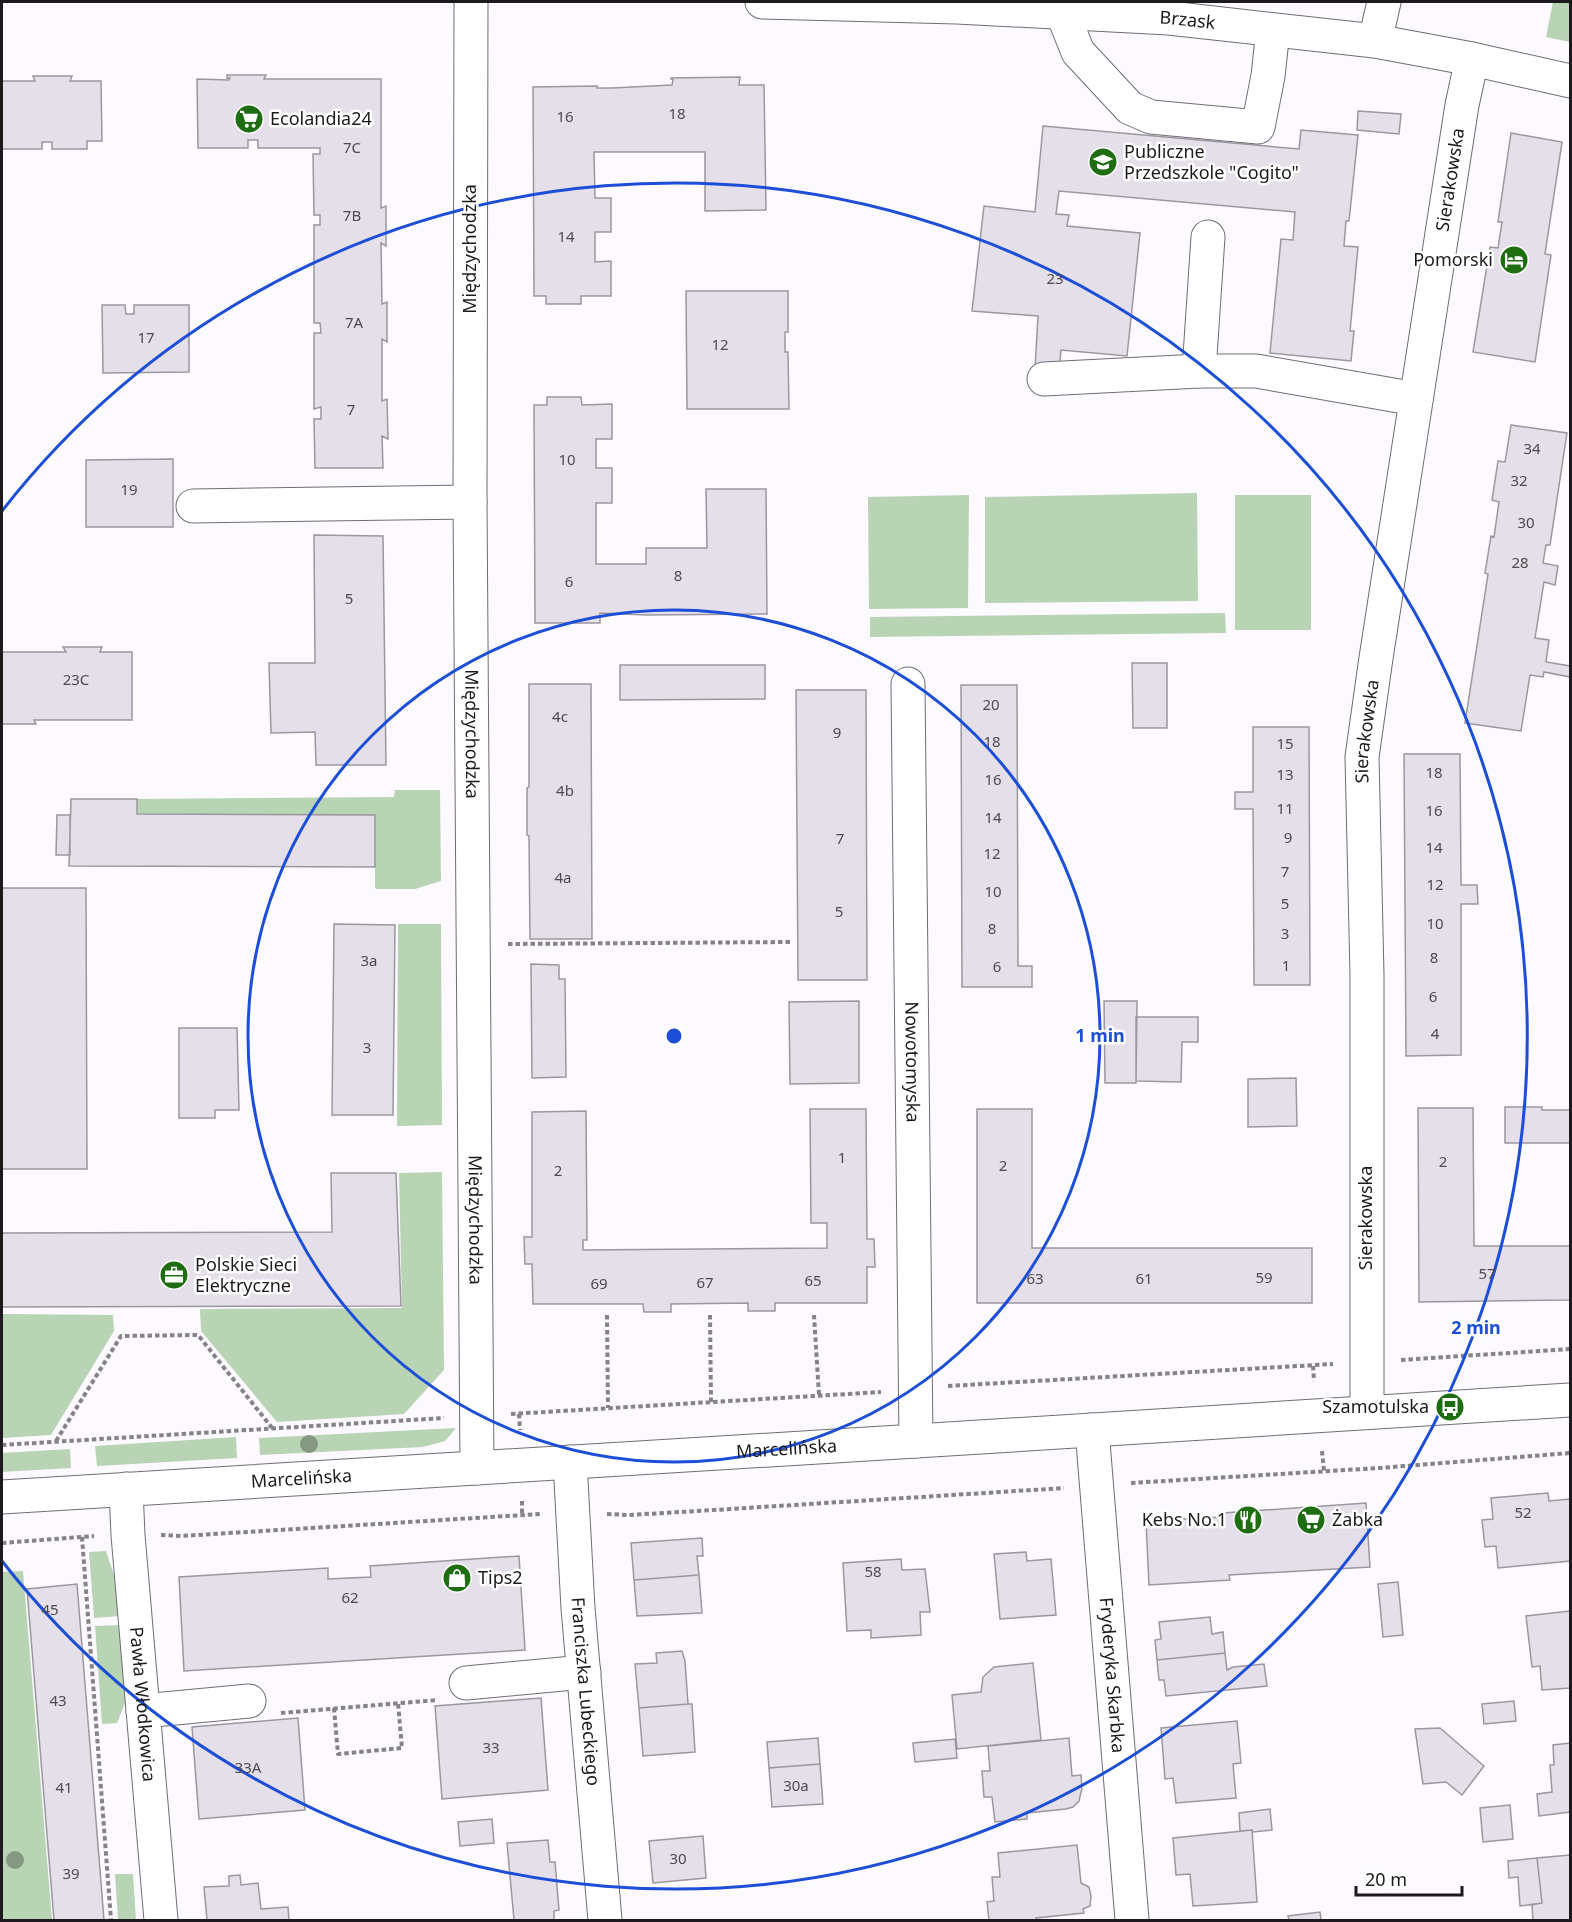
<svg xmlns="http://www.w3.org/2000/svg" width="1572" height="1922" font-family="'Noto Sans',sans-serif">
<style>
.green{fill:#b9d3b5}
.building{fill:#e4dfe8;stroke:#9b979f;stroke-width:1.5}
.lines{fill:none;stroke-linecap:round;stroke-linejoin:round}
.minor-casing{stroke:#706c74;stroke-width:35}
.path{stroke:#858387;stroke-width:4;stroke-dasharray:4.5 3;stroke-linecap:butt}
.minor{stroke:#fff;stroke-width:33}
.tree{fill:#849882}
.ring{fill:none;stroke:#1d4ed8;stroke-width:3}
.labels{text-anchor:middle;stroke-width:5;stroke-linejoin:round;paint-order:stroke}
.number-label{font-size:15px;fill:#4e4b50}
.street-label{font-size:18px;fill:#1c1a1d;stroke:#fff}
.poi-label{font-size:18px;fill:#1c1a1d;stroke:#fff;text-anchor:start}
.centre{fill:#1d4ed8;stroke:#fff;stroke-width:3}
.ring-label{font-size:18px;text-anchor:middle;font-weight:bold;fill:#1d4ed8;stroke:#fff;stroke-width:5;stroke-linejoin:round;paint-order:stroke}
</style>
<rect width="100%" height="100%" fill="#fcf9ff"/>
<path class="green" d="M1553 2H1570V42L1546 37Z
M1197 493 1198 601 985 603V497Z
M969 495 968 608 869 609 868 497Z
M1235 495H1311V630H1235Z
M1225 613 1226 633 870 637V617Z
M395 790H440L441 881 415 889H376L375 887V815L137 814V799L394 797Z
M398 924H441L442 1125 397 1126Z
M442 1172 444 1370 404 1414 277 1422 201 1331 200 1309 402 1308 399 1173Z
M2 1314 113 1315 114 1331 51 1435 2 1438Z
M456 1428 445 1441 423 1447 260 1455 259 1438Z
M236 1437 237 1458 97 1466 95 1446Z
M70 1449 71 1468 2 1472V1453Z
M106 1551 115 1578 120 1616 94 1618 89 1552Z
M23 1571 52 1920H2V1572Z
M120 1625 127 1698 117 1723 102 1724 95 1626Z
M115 1874H133L136 1920H118Z"/>
<path class="building" d="M227 75H266L264 79H381V208L386 206V246L381 243 382 304 387 302V342L382 339V401L387 399 388 439 382 436 383 468H315L314 419H321V407L314 409V333H321L320 323H314V225H320V215H314L313 154H320V148H258V140H248V148H198L197 79 229 80 230 78H227Z
M33 76H72L70 81H101L102 141H87V149H52V142H42V149H2V81H35Z
M740 77 739 85H764L766 210 705 211V152H594L595 198H611V232H595V262L611 261V296H581V304H546V296H534L533 87 597 86V88H612L672 85 673 79H671V78Z
M1358 111 1401 114 1399 134 1357 130Z
M1043 126 1299 149 1301 130 1358 135 1349 221H1346L1344 246 1358 247 1350 331H1354L1351 361 1270 353 1281 239 1293 240 1295 212 1059 191 1056 214 1069 215 1067 226 1140 233 1127 356 1061 350 1059 370 1035 368 1038 316 972 311 984 206 1035 212Z
M1511 133 1562 142 1545 254 1551 255 1535 362 1473 352 1490 247 1498 248 1502 222H1498Z
M686 291H788V332H785V352H788L789 409H687Z
M102 305H125L126 314H134V305H189V372L103 373Z
M547 397H581L582 405 612 404V439H596V468H612V503H596V564H646V548H707L706 489H766L767 614 646 615 600 613V623H535L534 405H547Z
M1511 425 1567 433 1550 545H1546L1543 563 1558 566 1555 585 1544 582 1535 638 1549 640 1546 662 1570 666V677L1544 672 1543 677 1530 675 1521 731 1465 723 1488 574 1485 573 1491 536 1494 537 1499 502 1492 500 1498 461 1505 462Z
M173 459V527H86V460Z
M314 535 383 536 386 765H316L315 732 271 733 269 663H315Z
M63 647H102L100 652H132V720H34L36 724H2V652H66Z
M1132 663H1167V728H1133Z
M620 665H765V699L620 700Z
M529 684H591L592 939H530L529 836 527 835V788L529 787Z
M961 685H1017L1018 966H1032V987H962Z
M796 690H866L867 980H798Z
M1253 727H1309L1310 985H1254L1253 809H1235V792H1253Z
M1404 754H1460L1461 885H1477L1478 904H1461V1055L1406 1056Z
M71 799H137V814L375 815V867L69 866Z
M57 815H70V855H56Z
M2 888H86L87 1169H2Z
M334 924 395 925 393 1115H332Z
M531 964 559 965V979H565L566 1077 532 1078Z
M859 1001V1083L790 1084 789 1002Z
M1104 1001H1137L1136 1083H1105Z
M1136 1017H1198V1042H1182L1181 1082 1136 1081Z
M179 1028H237L239 1110H215V1118H179Z
M1296 1078 1297 1126 1248 1127V1079Z
M1505 1107H1542V1110H1570V1143H1505Z
M1418 1108H1473L1474 1246H1570V1300L1419 1302Z
M810 1109H866L867 1239H874L875 1267H867V1303H775V1311H748V1303L671 1304V1312H644L643 1304H533L532 1264H525L524 1237H532V1112L586 1111 587 1240H583V1250L827 1248V1223H811Z
M977 1109H1032V1248H1312V1303H977Z
M331 1173H396L401 1306 2 1307V1233L332 1232Z
M1548 1493 1549 1501 1570 1499V1561L1498 1568 1496 1546 1485 1547 1482 1520 1493 1519 1491 1498Z
M1366 1503 1370 1567 1229 1575 1230 1580 1149 1585 1146 1521 1223 1517V1513Z
M702 1538 703 1556H697L699 1575 634 1580 631 1543Z
M1026 1552 1027 1561 1051 1559 1056 1615 1000 1619 994 1554Z
M519 1556 525 1650 184 1671 179 1577 328 1568V1579L371 1577 370 1566Z
M901 1559 902 1570 925 1569 930 1612H920L921 1635 871 1638V1630L847 1631 843 1563Z
M699 1575 702 1613 637 1616 634 1580Z
M1398 1582 1403 1635 1383 1637 1378 1584Z
M77 1584 104 1920H54L27 1589Z
M1570 1611V1688L1542 1690 1540 1666 1532 1667 1526 1616Z
M1210 1617 1212 1634 1223 1632 1225 1653 1157 1660 1155 1640 1161 1639 1159 1622Z
M682 1651 685 1661 688 1704 639 1708 635 1664 657 1663 656 1653Z
M1225 1653 1227 1670 1233 1667 1264 1664 1267 1686 1166 1696 1164 1680H1159L1157 1660Z
M1033 1663 1041 1740 957 1749 952 1695 981 1692 983 1677 994 1667Z
M541 1698 548 1790 442 1799 435 1706Z
M1514 1701 1516 1721 1484 1724 1482 1704Z
M688 1704H692L695 1752 643 1756 639 1708Z
M298 1718 305 1810 199 1819 192 1727Z
M1237 1721 1241 1763 1233 1764 1236 1798 1176 1803 1173 1778 1165 1779 1161 1728Z
M1440 1728 1484 1766 1462 1795 1446 1782 1423 1784 1415 1729Z
M818 1738 820 1764 769 1768 767 1742Z
M1069 1738 1072 1776 1081 1775 1082 1788 1079 1801 1073 1807 1066 1809 1027 1813V1819L995 1822 992 1797H984L982 1771H990L988 1746Z
M955 1739 957 1758 915 1762 913 1743Z
M1570 1743V1812L1539 1816 1537 1794 1552 1792 1550 1765H1554L1553 1745Z
M820 1764 823 1804 772 1807 769 1768Z
M1510 1805 1513 1839 1483 1842 1480 1808Z
M1270 1809 1272 1830 1253 1832 1252 1830 1240 1831 1239 1813Z
M492 1819 494 1843 460 1846 458 1822Z
M1252 1830 1257 1902 1193 1906 1190 1874 1176 1875 1173 1838Z
M703 1836 706 1878 653 1883 649 1841Z
M548 1840 550 1862H555L559 1910 554 1911V1920H514L507 1843Z
M1077 1845 1081 1883 1089 1887 1091 1896 1090 1906 1083 1909 1084 1913 1036 1918 1037 1920H989L987 1902 994 1901 992 1877H1000L998 1853Z
M1570 1855V1920H1533L1532 1905 1542 1903 1537 1858Z
M1537 1858 1542 1903 1520 1906 1518 1877 1509 1878 1508 1861Z
M240 1875 241 1885 258 1883 261 1909 288 1907 289 1920H207L204 1887 229 1886V1876Z
M1320 1912 1321 1920H1289L1288 1916Z"/>
<g class="lines">
<g class="minor-casing">
<g id="minor">
<path id="s1" d="M471 2 470 502 477 1468"/>
<path id="s2" d="M762 2 957 7 1169 18 1375 41 1472 59 1570 81"/>
<path d="M1062 12 1078 52 1130 108 1151 117 1258 127 1268 76 1273 30"/>
<path d="M1375 41 1384 2"/>
<path d="M1199 371 1208 237"/>
<path d="M1044 379 1199 371H1256L1416 399"/>
<path d="M193 506 470 502"/>
<path id="s3" d="M908 684 916 1441"/>
<path id="s4" d="M1367 1412V975L1362 757 1376 658 1462 105 1472 59"/>
<path id="s5" d="M1092 1430 1132 1920"/>
<path id="s6" d="M570 1462 578 1608 605 1920"/>
<path id="s7" d="M126 1489 128 1535 161 1920"/>
<path id="s8" d="M2 1497 916 1441 1570 1400"/>
<path d="M466 1683 584 1672"/>
<path d="M143 1711 249 1701"/>
</g>
</g>
<path class="path" d="M508 944 790 942
M607 1315 608 1408
M710 1315 711 1402
M814 1315 819 1395
M1401 1360 1570 1349
M1313 1366 1314 1381
M948 1386 1333 1364
M511 1414 881 1392
M519 1414 520 1430
M56 1441 121 1336 198 1335 273 1429
M2 1445 444 1418
M1322 1451 1324 1471
M1131 1483 1379 1468 1570 1453
M522 1501V1515
M607 1514 629 1515 714 1510 1064 1488
M161 1535 181 1536 540 1514
M82 1537 111 1920
M2 1543 94 1536
M334 1708 338 1754 402 1748 398 1703
M281 1713 438 1700"/>
<use href="#minor" class="minor"/>
</g>
<g class="tree">
<circle cx="309" cy="1444" r="9"/>
<circle cx="15" cy="1860" r="9"/>
</g>
<g class="ring">
<circle cx="674" cy="1036" r="426"/>
<path d="M2 511A853 853 0 1 1 2 1561"/>
</g>
<defs>
<g id="supermarket-disc" transform="scale(1.5)"><circle r="9.5" fill="#1e6d10" stroke="#fff"/><path d="M-6-5.5h2.5l.6 2H6L4.5 2H-2.5L-4.4-4H-6ZM-1.5 3.2a1.3 1.3 0 1 0 .1 0ZM3 3.2a1.3 1.3 0 1 0 .1 0Z" fill="#fff"/></g>
<g id="school-disc" transform="scale(1.5)"><circle r="9.5" fill="#1e6d10" stroke="#fff"/><path d="M0-5L7-2L0 1L-7-2ZM-4 1L0 2.5L4 1V4Q0 6-4 4Z" fill="#fff"/></g>
<g id="hotel-disc" transform="scale(1.5)"><circle r="9.5" fill="#1e6d10" stroke="#fff"/><path d="M-6-4.5h1.5V1H6V5H4.5V3h-9V5H-6ZM-4 0a1.8 1.8 0 1 1 3.6 0ZM.5 0V-2.5h3Q6-2.5 6 0Z" fill="#fff"/></g>
<g id="office-disc" transform="scale(1.5)"><circle r="9.5" fill="#1e6d10" stroke="#fff"/><path d="M-6-3h4V-5.5h4V-3h4V5H-6ZM-1-4.5V-3h2v-1.5ZM-6 0V1H6V0Z" fill="#fff"/></g>
<g id="bus-disc" transform="scale(1.5)"><circle r="9.5" fill="#1e6d10" stroke="#fff"/><path d="M-5-6H5V4H4V6H2V4H-2V6H-4V4H-5ZM-3.5-4V0h7V-4ZM-3.5 1.2v1.5H-2V1.2ZM2 1.2v1.5H3.5V1.2Z" fill="#fff"/></g>
<g id="restaurant-disc" transform="scale(1.5)"><circle r="9.5" fill="#1e6d10" stroke="#fff"/><path d="M-5-6h1v4h1v-4h1v4h1v-4h1v5L-1.5 .5V6h-2V.5L-5-1ZM5-6V6H3V1.5H1.5Q1.5-4 5-6Z" fill="#fff"/></g>
<g id="shop-disc" transform="scale(1.5)"><circle r="9.5" fill="#1e6d10" stroke="#fff"/><path d="M-5-2.5h2.3a2.7 3.5 0 0 1 5.4 0H5L5.5 6h-11ZM-1.5-2.5h3a1.5 2.3 0 0 0-3 0Z" fill="#fff"/></g>
</defs>
<g fill-rule="evenodd">
<use href="#supermarket-disc" x="249" y="119"/>
<use href="#school-disc" x="1103" y="162"/>
<use href="#hotel-disc" x="1514" y="260"/>
<use href="#office-disc" x="174" y="1275"/>
<use href="#bus-disc" x="1450" y="1407"/>
<use href="#restaurant-disc" x="1248" y="1520"/>
<use href="#supermarket-disc" x="1311" y="1520"/>
<use href="#shop-disc" x="457" y="1578"/>
</g>
<g class="labels">
<g class="number-label">
<text x="677" y="119">18</text>
<text x="565" y="122">16</text>
<text x="352" y="153">7C</text>
<text x="352" y="221">7B</text>
<text x="566" y="242">14</text>
<text x="1055" y="284">23</text>
<text x="354" y="328">7A</text>
<text x="146" y="343">17</text>
<text x="720" y="350">12</text>
<text x="351" y="415">7</text>
<text x="1532" y="454">34</text>
<text x="567" y="465">10</text>
<text x="1519" y="486">32</text>
<text x="129" y="495">19</text>
<text x="1526" y="528">30</text>
<text x="1520" y="568">28</text>
<text x="678" y="581">8</text>
<text x="569" y="587">6</text>
<text x="349" y="604">5</text>
<text x="76" y="685">23C</text>
<text x="991" y="710">20</text>
<text x="560" y="722">4c</text>
<text x="837" y="738">9</text>
<text x="992" y="747">18</text>
<text x="1285" y="749">15</text>
<text x="1434" y="778">18</text>
<text x="1285" y="780">13</text>
<text x="993" y="785">16</text>
<text x="565" y="796">4b</text>
<text x="1285" y="814">11</text>
<text x="1434" y="816">16</text>
<text x="993" y="823">14</text>
<text x="1288" y="843">9</text>
<text x="840" y="844">7</text>
<text x="1434" y="853">14</text>
<text x="992" y="859">12</text>
<text x="1285" y="877">7</text>
<text x="563" y="883">4a</text>
<text x="1435" y="890">12</text>
<text x="993" y="897">10</text>
<text x="1285" y="909">5</text>
<text x="839" y="917">5</text>
<text x="1435" y="929">10</text>
<text x="992" y="934">8</text>
<text x="1285" y="939">3</text>
<text x="1434" y="963">8</text>
<text x="369" y="966">3a</text>
<text x="1286" y="971">1</text>
<text x="997" y="972">6</text>
<text x="1433" y="1002">6</text>
<text x="1435" y="1039">4</text>
<text x="367" y="1053">3</text>
<text x="842" y="1163">1</text>
<text x="1443" y="1167">2</text>
<text x="1003" y="1171">2</text>
<text x="558" y="1176">2</text>
<text x="1487" y="1279">57</text>
<text x="1264" y="1283">59</text>
<text x="1035" y="1284">63</text>
<text x="1144" y="1284">61</text>
<text x="813" y="1286">65</text>
<text x="705" y="1288">67</text>
<text x="599" y="1289">69</text>
<text x="1523" y="1518">52</text>
<text x="873" y="1577">58</text>
<text x="350" y="1603">62</text>
<text x="50" y="1615">45</text>
<text x="58" y="1706">43</text>
<text x="491" y="1753">33</text>
<text x="248" y="1773">33A</text>
<text x="796" y="1791">30a</text>
<text x="64" y="1793">41</text>
<text x="678" y="1864">30</text>
<text x="71" y="1879">39</text>
</g>
<g class="street-label">
<text dy="6" stroke="none"><textPath href="#s2" startOffset="426">Brzask</textPath></text>
<text dy="6" stroke="none"><textPath href="#s4" startOffset="1239">Sierakowska</textPath></text>
<text transform="translate(470 249) rotate(-90)" y="6">Międzychodzka</text>
<text dy="6" stroke="none"><textPath href="#s4" startOffset="681">Sierakowska</textPath></text>
<text dy="6" stroke="none"><textPath href="#s1" startOffset="732">Międzychodzka</textPath></text>
<text dy="6" stroke="none"><textPath href="#s3" startOffset="378">Nowotomyska</textPath></text>
<text transform="translate(1366 1218) rotate(-90)" y="6">Sierakowska</text>
<text dy="6" stroke="none"><textPath href="#s1" startOffset="1218">Międzychodzka</textPath></text>
<text dy="6" stroke="none"><textPath href="#s8" startOffset="786">Marcelińska</textPath></text>
<text dy="6" stroke="none"><textPath href="#s8" startOffset="300">Marcelińska</textPath></text>
<text dy="6" stroke="none"><textPath href="#s5" startOffset="246">Fryderyka Skarbka</textPath></text>
<text dy="6" stroke="none"><textPath href="#s6" startOffset="230">Franciszka Lubeckiego</textPath></text>
<text dy="6" stroke="none"><textPath href="#s7" startOffset="216">Pawła Włodkowica</textPath></text>
</g>
<g class="poi-label">
<text x="270" y="125">Ecolandia24</text>
<text x="1124" y="158">Publiczne<tspan x="1124" dy="21">Przedszkole "Cogito"</tspan></text>
<text x="1493" y="266" text-anchor="end">Pomorski</text>
<text x="195" y="1271">Polskie Sieci<tspan x="195" dy="21">Elektryczne</tspan></text>
<text x="1429" y="1413" text-anchor="end">Szamotulska</text>
<text x="1227" y="1526" text-anchor="end">Kebs No.1</text>
<text x="1332" y="1526">Żabka</text>
<text x="478" y="1584">Tips2</text>
</g>
</g>
<circle cx="674" cy="1036" r="9" class="centre"/>
<g class="ring-label">
<text x="1100" y="1042">1 min</text>
<text x="1476" y="1334">2 min</text>
</g>
<rect width="1572" height="1922" fill="none" stroke="#1c1a1d" stroke-width="6"/>
<path d="M1356 1886v9h106v-9" fill="none" stroke="#1c1a1d" stroke-width="3"/>
<text x="1365" y="1886" font-size="18" fill="#1c1a1d" stroke="#ffffff" stroke-width="4.5" paint-order="stroke">20 m</text>
</svg>
